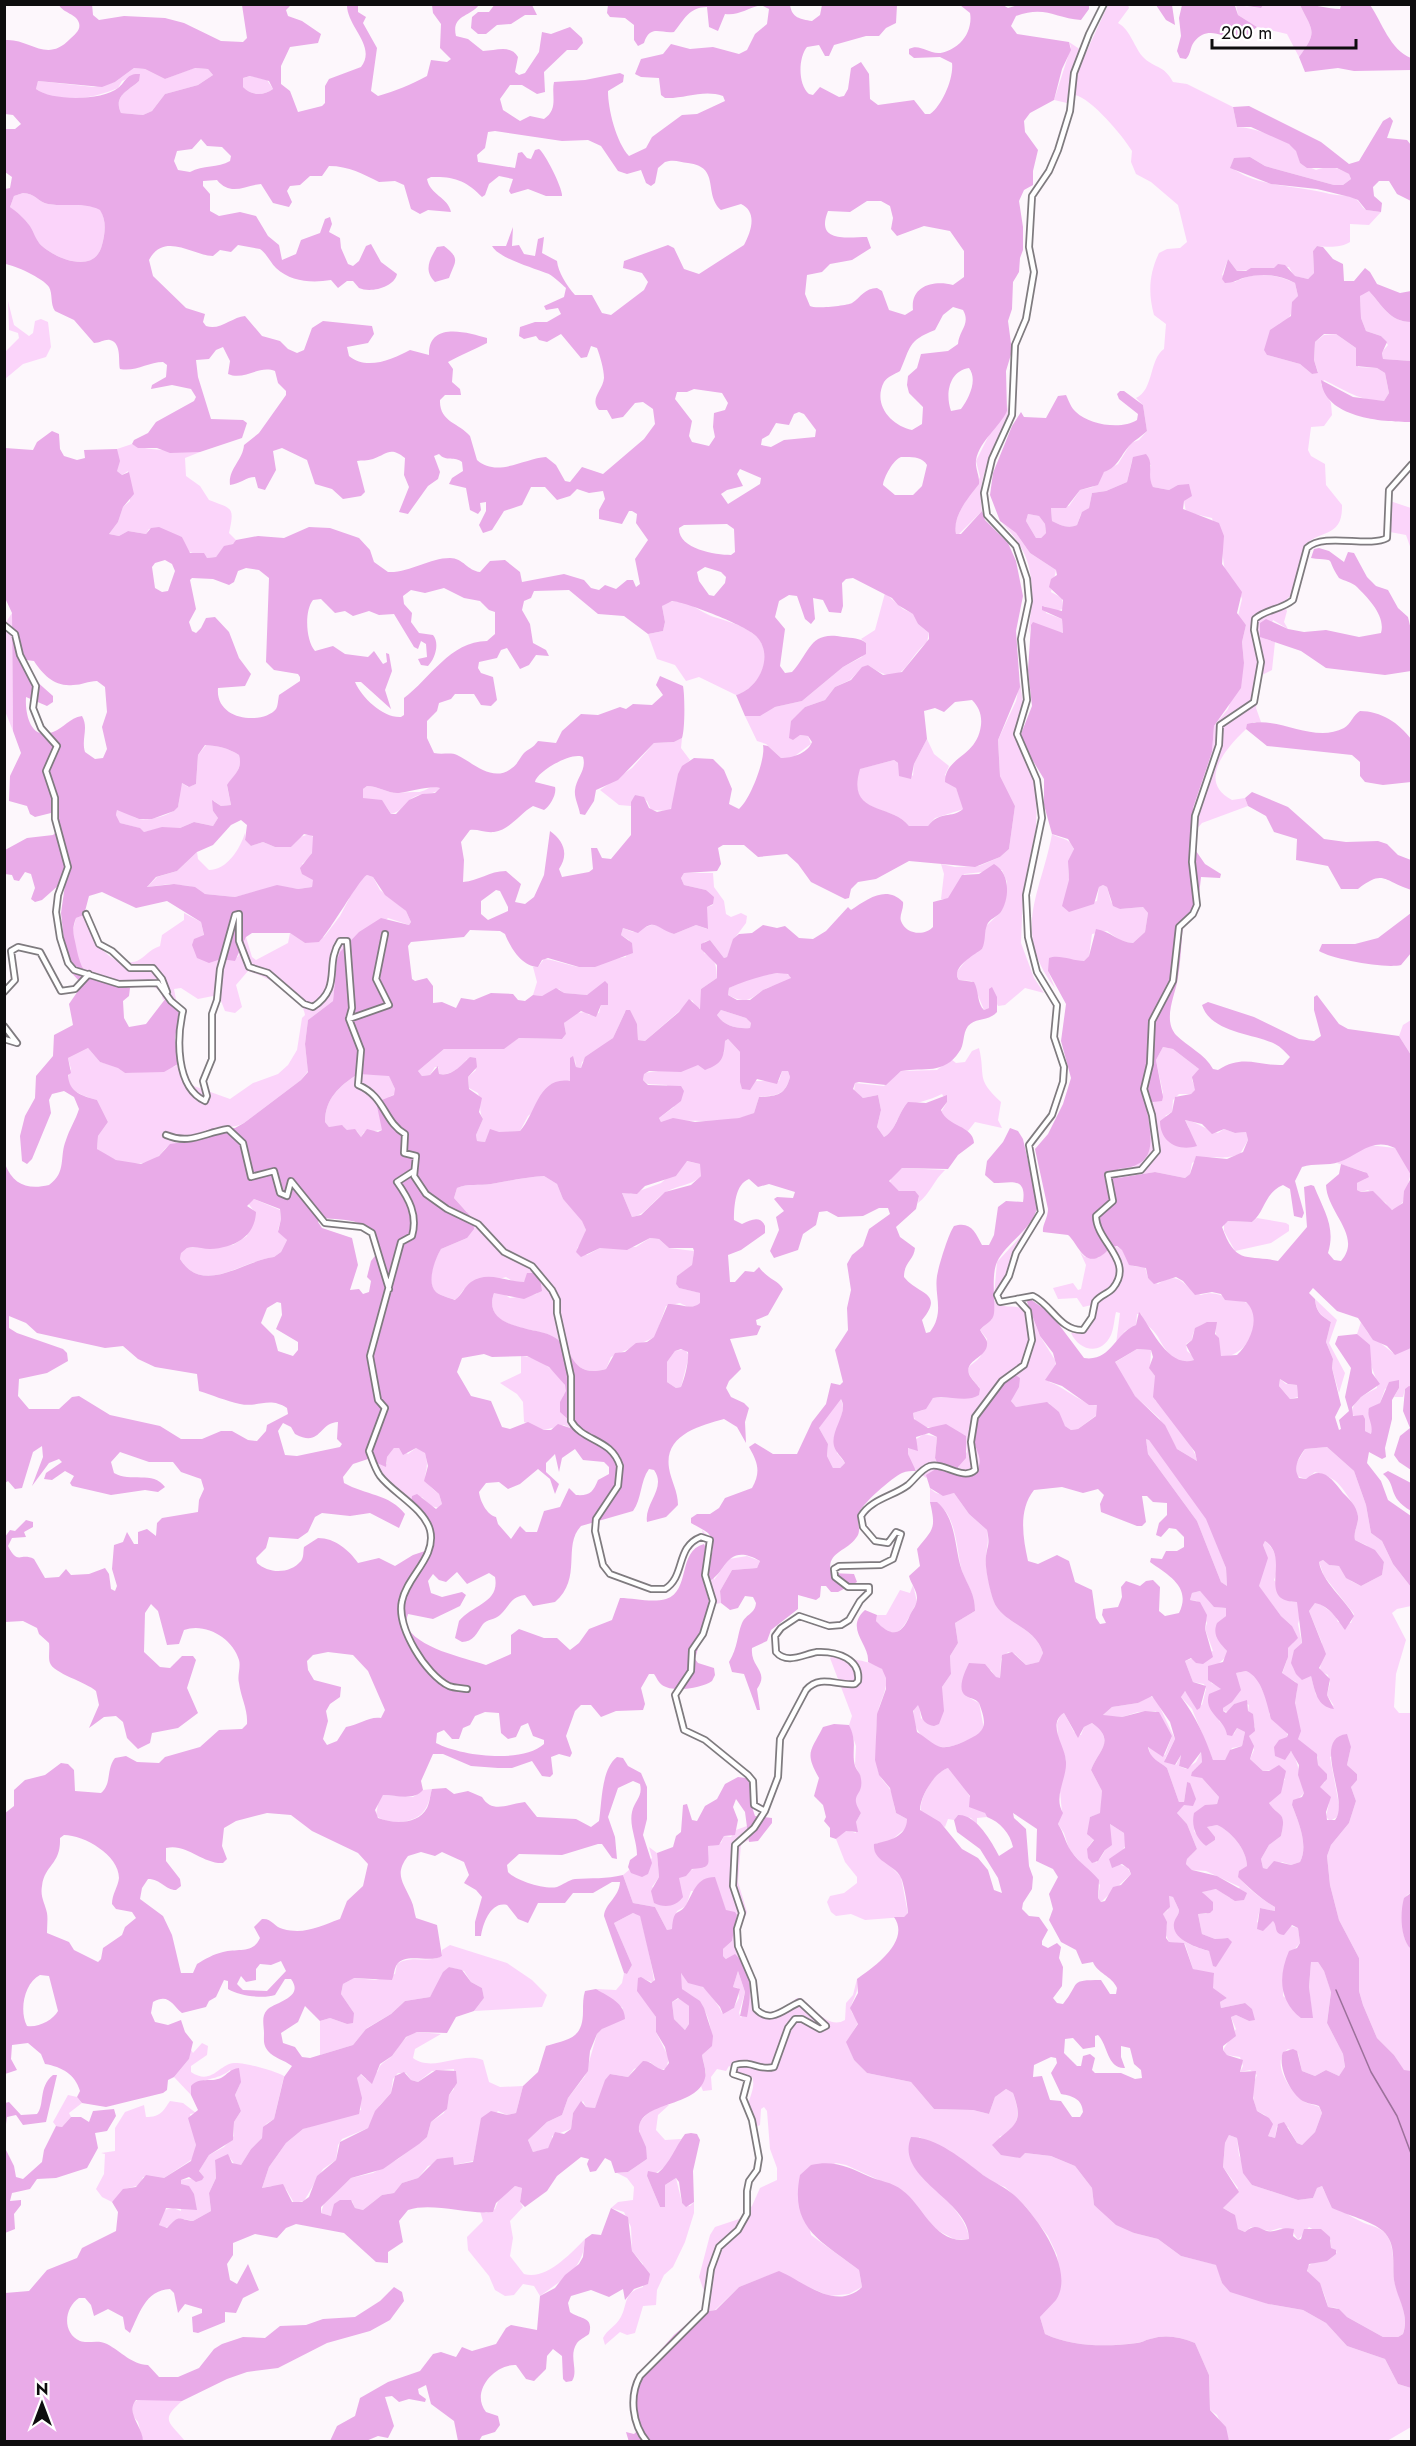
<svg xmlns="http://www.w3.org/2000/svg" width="1416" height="2446" font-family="Jost,sans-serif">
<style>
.green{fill:#fbd4fa}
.forest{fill:#e9abe8;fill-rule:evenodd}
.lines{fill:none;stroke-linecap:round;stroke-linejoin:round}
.stream{stroke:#9c719b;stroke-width:1.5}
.minor-casing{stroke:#7f7b7f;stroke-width:8}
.minor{stroke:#fff;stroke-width:4.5}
</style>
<rect width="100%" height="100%" fill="#fdf7fc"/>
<path class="green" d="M1108 5H1128L1129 8 1118 23C1131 30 1134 48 1144 58 1156 69 1164 65 1173 82L1187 84 1233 107 1237 127C1250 127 1287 138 1295 149 1298 153 1299 159 1300 163L1316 170C1329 165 1337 167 1349 174L1351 179 1343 185H1334L1265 166 1250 157 1240 158 1235 170C1262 188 1299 185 1330 194 1338 196 1350 194 1357 200 1361 203 1361 207 1366 210L1381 212 1369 225 1350 224V242C1341 248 1327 247 1317 246L1313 251 1314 273 1308 279 1294 276 1289 267 1237 271 1228 259 1222 275 1235 282C1253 271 1277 274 1295 283L1298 296C1292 306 1293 321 1280 323L1266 351 1267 355 1300 364 1312 374 1318 372 1314 360 1315 342 1324 335 1336 334 1356 348 1358 367 1377 368 1385 373 1389 393 1384 401C1359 401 1345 390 1324 380L1321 384 1331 403 1332 415 1324 426 1311 427 1308 450 1311 456 1325 464 1326 485 1342 505C1343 539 1319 529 1304 546L1293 593 1283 603 1287 611 1284 622 1288 629 1273 620 1266 639 1275 642 1272 670 1262 675 1256 708 1261 722H1254C1237 737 1191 779 1232 800L1245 798 1248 806 1202 823 1195 831 1193 808 1212 752 1214 726 1228 709 1244 663 1242 642 1246 625 1238 616 1242 599 1237 586 1225 572 1222 551 1212 518 1186 512 1184 501 1188 497 1175 487 1169 490 1153 487 1148 478 1151 465 1132 460 1127 482 1106 491 1092 493 1089 508 1081 514 1077 525C1068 529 1060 525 1052 521L1051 508 1069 506 1080 490 1093 487 1104 472 1118 464 1131 443 1139 440 1147 431 1143 405 1136 398C1154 390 1149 359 1164 349L1166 324 1154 315C1148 293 1149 274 1159 253L1167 249 1180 248 1187 242 1178 205 1151 182 1136 174 1131 162 1132 151C1123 136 1091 98 1075 95L1078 70Z
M1236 5 1260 8 1263 5H1300C1313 32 1318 31 1299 57L1287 34 1257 27 1238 15Z
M1069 42 1081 50 1071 70 1067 103 1054 100 1071 47Z
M134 68 145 69 165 79 194 68 208 69 213 75 198 85 165 94 152 111 143 115 121 113C113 96 128 91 139 81V74L122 81 118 88C96 98 57 105 36 89L38 81 94 87 115 82Z
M251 76 267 80 273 89C263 96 252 96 243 87V78Z
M23 193C35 193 38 202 48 204 65 207 84 202 100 209 107 221 105 233 102 245 95 274 58 260 42 246 36 241 34 233 30 226 25 219 17 213 10 207L14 196Z
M1365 291H1369C1382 305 1390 322 1411 322V361L1383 359 1382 352 1388 345 1381 336 1366 331 1361 318 1360 296Z
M8 301 14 325 29 336 33 333 35 321 41 319 48 322 51 347 46 357 23 364 5 379V352L19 338 18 333 9 330Z
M1008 404C1010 417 1005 423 1000 435 988 461 977 482 982 511L957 536C948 519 974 492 980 477L976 461 991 431 1007 411Z
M132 444C141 451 187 451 200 452L185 458 186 476 200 486 209 500C232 509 235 506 229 533L236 540 235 543 224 547 216 557 207 558 187 551 182 537 149 529 146 534 128 531 119 536 109 534 118 522 123 507 130 501 128 471 122 475 117 471V449Z
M1390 501 1411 508V549L1406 535 1390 532 1388 516Z
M1028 514 1039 516 1045 524 1046 533 1041 538H1036L1026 521Z
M1002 523 1016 533 1030 553 1056 570 1051 592 1062 598 1063 609 1055 611 1044 606 1046 613 1062 619 1063 633 1031 625 1029 634C1032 586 1039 561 1002 523Z
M885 593 903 609 914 614 918 624 929 633 927 642C903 662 905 691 868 665L862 668 850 680 835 687 825 700 805 707 798 716 800 735 808 736 811 744 792 758H781L766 744 757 741 745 716H755L775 707 802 701 843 667 862 657 866 643 861 639 875 630Z
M666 602C690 598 696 611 714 617 727 621 746 626 756 636 776 655 759 689 736 695L699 677 686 681 675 665 657 659 648 634 663 631 665 622 662 606Z
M12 613 13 731 5 711 4 625Z
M1020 682 1023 703 1014 735 1035 784 1037 795 1036 828 1023 892 1021 943 1034 978 1044 993 1025 988 1005 1005 998 1006 989 989V1008L984 1010 972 981 959 980 956 973 970 955 982 949 986 926 1001 912 1004 905 1007 882 1002 870 964 874 948 899H941L944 874 941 864 955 867 979 866 1000 857 1009 849 1015 806 1000 776 998 740 1016 701Z
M682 738 681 748 690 760C671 777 682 795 669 811L651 810 647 801 635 795 631 806 619 805 600 790 632 768 654 743 674 742Z
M927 739 934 754 949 766 945 775 956 788 964 809 935 818 928 826H909C891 803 846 817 859 769L894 760 913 776 914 764Z
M206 745C219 746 228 748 239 755 243 770 234 774 227 786L231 805 221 806 214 801 213 811 218 818 213 826 194 822 180 828H162L144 832 139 828 120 823 116 815 117 810C126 810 131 817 139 819 148 821 174 815 178 806 181 798 177 791 182 783L188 787 196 784 198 755Z
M367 786C378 786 389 794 399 793 406 792 411 792 417 792 426 792 430 784 440 788 434 796 425 792 416 796 406 800 402 812 391 814 380 795 381 804 362 798L363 789Z
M245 833V840L251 846 263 842 275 847H291L300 837 310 834 314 838C314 851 312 856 302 864L314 879 312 887 298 889 277 886 235 897 205 894 189 886 170 884 147 887 157 877 177 871 197 852 198 859 209 870C227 870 240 849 245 833Z
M1052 834C1062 840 1070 837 1074 850 1063 870 1070 887 1080 906L1097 901 1099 887 1103 885 1107 887 1111 902 1120 909 1143 907 1148 913 1145 932 1133 943 1121 941 1107 931 1092 934 1089 956 1084 961H1073L1057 957 1048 971 1055 988C1011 930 1041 894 1052 834Z
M684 873H713L714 887 724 901 726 914 731 917 741 913 747 916 746 923 734 939 727 957 724 958 710 940 704 942V953C716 960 716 964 717 978L701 989V1008H697L692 1000 645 1041 638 1040 637 1024 625 1012 613 1038 582 1062 581 1068 576 1067 575 1059 570 1082 528 1116 520 1131 489 1133 485 1142 477 1141 476 1135 483 1119C478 1110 482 1103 478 1093L469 1088 468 1077 476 1070 467 1059C461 1068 450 1076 439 1074V1067H435L430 1075 422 1076 418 1071 444 1049H503L519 1038 562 1039 566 1034 564 1023 575 1013 586 1012 589 1015 599 1013 601 1005H608V984L587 995 563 993 559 989 542 996 533 995 537 982 533 967H538L544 959C556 960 569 966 581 967 598 968 610 958 626 957L629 940 621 935 623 928 633 932 654 924 674 934 696 925 707 929V907L713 905 706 890 684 885 681 878Z
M367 875 373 877 380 890 406 911 411 922 409 925 388 918 337 960 333 1001 308 1020 305 1044 308 1071 301 1080 244 1123C233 1129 225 1125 213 1128 209 1128 169 1146 167 1147 163 1150 161 1155 157 1157 140 1170 112 1162 97 1149L98 1136 108 1122 97 1100C83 1096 60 1089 71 1069L68 1058 88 1048 100 1062 118 1067 125 1073 157 1071 176 1066 178 1058 191 1085 230 1099 253 1083 278 1074 288 1065 297 1050 302 1018 305 1015C303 995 265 976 248 971L236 985 242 1007 235 1013 225 1011 221 1001 213 996 198 999 181 988 174 989 177 1005 166 998 163 1000 161 992 150 984 130 988 86 975 80 967 72 934 76 918 84 915C90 936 109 970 137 961 146 957 148 950 160 946L162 935 184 920V913L201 922 204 936 221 959 238 957 246 937 252 957 256 960 288 943 290 933 305 943 324 937 340 916 359 880Z
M783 972 791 976 790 980C783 984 775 985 767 988 750 997 750 1006 728 995L729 988 753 977Z
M721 1010 746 1018 751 1023 750 1028C737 1029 724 1026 717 1015Z
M1411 1020V1055L1399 1036 1403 1025Z
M728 1039 740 1052V1071L753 1081H779L782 1071H788L790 1077C785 1096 776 1095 759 1097L754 1113C727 1126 689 1118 661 1122L659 1118 674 1107 667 1085 648 1084 643 1080 644 1073 694 1066 724 1053 725 1041Z
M1163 1047 1173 1049 1199 1069 1192 1080 1196 1090 1191 1094H1179L1173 1100 1172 1112 1165 1116 1189 1128 1185 1120C1199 1122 1205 1130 1218 1133L1224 1129 1235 1133 1246 1132 1248 1140 1240 1154C1218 1162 1214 1152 1192 1163L1190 1174 1185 1178 1155 1172 1117 1178V1169L1133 1167 1150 1147 1147 1109 1163 1093 1156 1060Z
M979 1048C986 1077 975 1078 1001 1102L998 1120 1002 1128 975 1122 968 1131 948 1122 941 1112 947 1102 942 1094C929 1101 917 1102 904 1107L891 1132 884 1137 877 1127 881 1110 878 1095 863 1098 854 1091 855 1083 884 1086 901 1071 937 1070 951 1059 956 1063 965 1062 972 1051Z
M358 1074 389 1075 395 1089V1094L389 1097 382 1130 364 1132 361 1137 357 1131 347 1130 343 1126 329 1127 325 1122C325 1099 339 1086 358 1074Z
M1369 1145 1395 1148 1411 1173 1403 1202 1395 1210 1388 1209 1386 1203 1368 1190 1361 1192 1357 1190V1183L1365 1179V1172L1337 1163Z
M686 1161 700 1164C702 1168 704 1173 700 1177 690 1186 678 1185 666 1192 655 1198 645 1216 632 1217L622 1193 626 1191 631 1194 661 1183 669 1176H676Z
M902 1168 945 1170C934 1180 930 1194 918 1203L919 1196 899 1191 890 1183 891 1177Z
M544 1176 557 1184 563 1199 582 1220 586 1230 583 1242 577 1248 587 1255 600 1248 636 1247 650 1238 659 1239 669 1248 694 1251 692 1266 677 1276 676 1284 679 1288 701 1293V1303C693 1309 687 1307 680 1303L666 1306 655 1337 611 1357 606 1369C570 1379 575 1349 554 1337 537 1327 481 1330 494 1293H502L510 1298 537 1294 527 1278 524 1282H514L506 1277 464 1289 456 1300C450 1298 441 1296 436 1292 425 1283 435 1258 441 1249L467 1238V1212L454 1198 457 1188C468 1183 479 1186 491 1184 509 1181 526 1177 544 1176Z
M254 1199 280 1210 281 1219 278 1230 287 1240 281 1252 274 1257C241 1261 203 1296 180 1259L181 1252 187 1248 233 1245 247 1236 253 1210 248 1203Z
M1036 1212 1011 1255 1007 1275 995 1293 994 1300C1000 1310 1014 1304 1024 1309L1028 1306 1040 1336 1055 1360 1056 1368 1049 1382C1063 1386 1086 1407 1097 1405L1098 1414 1078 1429 1071 1430 1065 1426 1049 1403 1016 1407 1011 1401 1020 1378 998 1388C994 1399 986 1402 981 1411 969 1431 984 1453 977 1473L971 1476 962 1475 958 1466 967 1452 965 1435 959 1434 950 1427C937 1426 916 1433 913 1413L923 1410 933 1398 959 1397 979 1387C957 1363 974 1368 982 1354 985 1351 985 1343 987 1339L980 1330 992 1319 997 1262 1020 1237Z
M1257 1218 1286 1223 1289 1225V1231L1271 1243 1235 1251 1224 1231V1224L1228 1221 1252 1222Z
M1114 1246 1122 1249C1128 1263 1130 1268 1145 1267L1148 1278 1158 1284C1181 1269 1182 1287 1201 1295 1214 1291 1220 1295 1233 1300 1239 1302 1244 1299 1250 1306 1265 1324 1243 1360 1221 1356 1218 1349 1215 1330 1215 1322 1202 1323 1193 1326 1192 1340L1186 1344 1187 1351 1193 1356 1194 1360C1175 1367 1165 1350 1158 1337 1152 1327 1146 1327 1141 1314H1137L1136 1325 1125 1331 1116 1344 1120 1313 1116 1312C1114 1320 1114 1328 1111 1335 1101 1356 1079 1351 1071 1333L1087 1331 1092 1324 1096 1304 1083 1307 1077 1298 1058 1299 1053 1288 1073 1283 1078 1290 1081 1289 1086 1265 1080 1252 1085 1257 1098 1258Z
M1315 1299 1337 1320 1329 1343 1345 1373 1339 1393 1332 1368 1333 1359 1326 1342 1331 1322C1322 1316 1316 1312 1315 1299Z
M1361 1322 1368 1333 1393 1353 1411 1348V1387L1405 1389 1403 1397H1394L1399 1388V1381L1385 1389 1380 1403 1368 1411 1373 1427 1371 1434 1365 1431 1358 1417 1352 1415C1352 1399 1364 1395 1377 1388 1378 1375 1367 1366 1370 1349L1357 1334Z
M685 1349 689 1356 681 1387 676 1388 667 1382V1362L675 1351Z
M1137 1349 1151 1350 1150 1369 1155 1376V1400C1164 1407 1199 1453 1197 1461L1177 1449 1159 1418 1135 1396 1114 1363Z
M521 1356C537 1356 563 1374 567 1391L563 1396 570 1428 564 1425 544 1430 524 1422 523 1402 517 1394 500 1383 521 1373Z
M1280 1379 1286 1384 1297 1385 1298 1397 1290 1399 1279 1386Z
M841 1399 843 1407 837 1453 845 1463 840 1468H833L827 1456 828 1444 819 1428 837 1400Z
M924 1434 937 1437 935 1458 939 1467 926 1478 913 1467 907 1452 909 1447 918 1450 915 1440Z
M1146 1439H1149L1207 1519 1226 1568 1227 1586 1221 1582 1197 1521 1148 1454Z
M1327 1447 1354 1471 1366 1505 1371 1533 1382 1541 1393 1564 1411 1587V1606L1397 1609 1392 1613 1406 1640 1396 1674 1394 1707 1399 1713H1412L1411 1893 1407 1895C1401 1909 1399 1937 1411 1949V2071H1404L1394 2055 1377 2038 1363 2005 1359 1991V1958L1339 1920 1330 1885 1327 1856 1331 1845 1349 1823 1356 1801 1351 1787 1357 1774 1347 1765 1351 1747 1330 1757 1340 1810 1337 1817 1330 1821 1326 1817 1329 1803 1325 1792 1320 1790V1786L1325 1782 1318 1765V1757L1298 1739C1298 1727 1294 1717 1295 1705 1295 1697 1299 1690 1296 1682L1282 1674 1287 1660 1288 1648 1293 1643 1292 1626 1281 1616 1259 1587C1260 1568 1271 1564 1263 1545L1265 1541C1277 1550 1280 1567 1274 1580L1291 1602H1298L1300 1616 1298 1624 1302 1644 1294 1650 1293 1668 1311 1676 1316 1695 1334 1706 1327 1695 1330 1683 1328 1675 1320 1671 1322 1643 1309 1611 1315 1603H1319L1335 1615 1338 1622 1351 1623 1354 1614 1324 1576 1319 1562 1323 1560 1329 1565 1339 1566 1351 1581 1361 1586 1382 1575 1384 1562 1366 1545 1355 1540C1353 1531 1359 1524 1358 1516 1356 1507 1341 1484 1334 1480 1328 1476 1321 1474 1315 1472L1306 1479 1297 1476 1296 1464 1305 1449Z
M394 1448H399L408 1454 416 1448 424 1451C434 1475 413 1475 439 1494L442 1504 440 1508 430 1506 422 1497 411 1505C391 1493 377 1481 368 1459L387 1464V1457Z
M930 1488C938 1497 944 1494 954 1493L969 1514 987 1530C989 1544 987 1544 986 1556 984 1564 992 1599 996 1606 1008 1625 1036 1628 1043 1653L1040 1662 1026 1665 1015 1654 1008 1652 1001 1659 1000 1678H996L991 1670 967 1667 964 1680 966 1696 979 1703 984 1729C979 1737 973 1738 965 1741 957 1745 951 1747 942 1747 924 1745 908 1724 915 1706L919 1704 921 1719 942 1701V1687L951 1674 950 1656 958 1643 955 1623 975 1611C975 1594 967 1585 962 1571 956 1551 957 1505 930 1502Z
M702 1530 711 1539 714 1580 729 1559 747 1556 760 1561 757 1568 732 1570 720 1591 721 1603 710 1605 702 1576 706 1548Z
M913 1585 917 1602C905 1622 900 1648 876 1621L877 1615H886L900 1590 910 1593Z
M1200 1591 1216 1607 1226 1608V1616C1211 1628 1216 1638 1227 1651L1226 1657 1217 1665 1211 1683 1221 1687 1219 1721 1234 1734 1237 1728 1245 1732 1242 1746 1232 1748 1225 1760H1213L1192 1709 1181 1697 1184 1691 1202 1705 1206 1689 1204 1684 1193 1682 1185 1661 1213 1651 1205 1629 1207 1623 1197 1601 1190 1600 1192 1593Z
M833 1656C846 1658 872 1661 881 1668 894 1680 880 1699 878 1712 876 1724 874 1766 880 1776 883 1782 888 1785 891 1791 894 1798 893 1805 896 1813L907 1819V1827L888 1843H877L874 1849 901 1877 908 1914 904 1917 865 1920 851 1914 836 1916 831 1912 827 1902 830 1896 844 1893 857 1883V1877L845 1862 836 1839 846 1830 856 1833V1822L861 1813 854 1803 861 1778 855 1765 856 1746 849 1725 852 1716 830 1658Z
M1246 1671 1255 1674 1270 1707 1269 1714 1278 1725 1287 1731V1757L1288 1752H1293C1296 1759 1304 1786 1304 1793L1292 1805C1298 1821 1309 1845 1300 1862L1291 1865 1282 1862 1267 1869 1263 1868 1261 1859 1269 1845 1281 1836C1287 1810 1278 1818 1269 1803L1285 1779 1272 1770 1263 1771 1250 1759 1254 1750 1249 1736 1255 1727 1248 1711 1249 1705 1243 1702 1234 1704 1228 1712 1223 1711V1708L1239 1691 1236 1673Z
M1150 1696 1156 1699 1175 1739 1165 1759 1176 1765 1181 1755 1179 1766 1186 1769 1196 1762 1201 1752 1202 1762 1192 1772 1202 1778 1219 1797 1217 1804 1207 1805 1194 1831 1206 1846 1215 1840 1207 1827 1217 1825C1231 1831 1247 1850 1247 1866L1240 1878C1248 1889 1263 1900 1275 1907V1911L1260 1908 1257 1922 1266 1927 1273 1921 1298 1928 1300 1943 1286 1959 1283 1996 1312 2018 1309 1987 1311 1962H1318L1324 1971 1331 1991 1327 2023 1343 2054 1345 2068 1339 2076 1326 2070 1315 2076 1302 2071 1298 2053 1288 2049C1270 2061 1289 2089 1301 2099 1305 2104 1313 2104 1319 2107L1322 2113 1315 2132 1302 2145 1297 2143 1288 2127 1277 2126 1275 2138 1268 2136 1267 2133 1271 2130 1265 2115 1257 2111C1252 2098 1251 2087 1257 2075L1250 2070 1240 2072 1243 2066 1240 2057 1227 2055 1223 2050 1236 2029 1231 2017 1236 2015 1249 2021 1245 2003 1221 2008 1220 2002 1227 1998 1212 1988 1214 1975 1193 1969 1185 1944 1169 1942 1165 1933 1167 1925 1163 1914 1168 1910 1169 1896 1173 1897 1179 1910C1179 1914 1175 1919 1175 1923 1173 1941 1197 1948 1209 1951L1216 1967 1226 1950V1938L1215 1939 1202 1934 1198 1914H1206L1213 1908 1202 1891 1217 1889 1230 1898 1240 1887 1206 1871 1192 1870 1186 1864 1187 1859 1197 1849 1187 1824 1177 1813 1193 1793 1187 1782 1184 1802H1179L1167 1768C1159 1761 1149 1759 1149 1747L1165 1755 1172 1736 1156 1711 1138 1712 1122 1717 1102 1716 1112 1707 1138 1703Z
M1064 1713 1074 1732 1081 1735 1084 1727 1092 1723C1117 1741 1098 1750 1091 1770L1102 1791 1101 1813 1090 1817 1089 1836 1094 1839 1089 1846 1096 1863C1107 1852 1111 1838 1110 1824L1124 1833 1126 1845 1120 1854 1118 1864 1127 1867 1131 1874 1101 1902 1098 1898 1100 1885 1069 1849 1064 1833 1058 1824 1062 1813 1060 1791 1066 1759 1058 1738 1057 1723 1060 1716Z
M948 1768C965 1779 967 1802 985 1813L987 1817 977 1818V1825L971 1818 958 1815 954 1820 948 1819 945 1827 921 1813C918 1799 934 1772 948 1768Z
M432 1789C430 1796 429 1805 424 1811 415 1824 386 1826 376 1815L379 1799 383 1795 413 1797 423 1790Z
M747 1826 749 1840 741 1844 738 1882 747 1912 741 1927 740 1941 756 1982 760 2009 765 2013H776L797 1998H801C814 2007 828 2030 845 2020L846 2003 853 1995 857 1979C860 1995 850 2001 851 2010 852 2015 857 2018 858 2023L847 2042 854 2060 867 2073 911 2082 934 2109 973 2110 989 2114 995 2097 1006 2089 1013 2093C1020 2113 1021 2127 999 2137L1025 2153 1051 2156 1075 2166 1092 2188 1094 2205 1134 2233 1158 2239 1181 2256 1217 2265 1222 2283 1268 2304 1303 2310 1326 2323 1347 2346 1385 2359 1398 2384 1411 2388V2427L1387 2441H1229L1217 2415 1210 2410 1209 2375 1195 2343C1180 2337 1166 2334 1150 2339 1145 2340 1141 2343 1136 2343 1106 2347 1073 2347 1045 2334L1040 2317 1060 2281 1057 2255 1048 2236 1026 2207 1005 2187 994 2183 954 2154 919 2137 920 2175C936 2187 969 2219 969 2239H954L935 2229 903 2191 846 2165 836 2163 799 2183 811 2235 859 2270 862 2287 849 2294 829 2296 802 2284 770 2275 739 2287 715 2310 701 2312 705 2294 699 2277 710 2235 715 2227 739 2219 752 2206 760 2188 777 2180V2168L770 2149 767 2111 764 2107 761 2109 760 2125 756 2127C735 2111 759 2093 752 2077L738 2074 736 2069 729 2066 726 2071 717 2069 711 2077 712 2090 703 2091 701 2086 706 2073 702 2055C718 2042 710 2013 697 2000 693 1995 686 1994 682 1989L680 1974 683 1973C688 1984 693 1981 701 1986 708 1990 720 2007 722 2013L733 2009 739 1998 738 1988 733 1987 738 1971 745 1992 739 2013 741 2018 751 1994 750 1980 723 1956V1949L732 1941 737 1915 726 1911 720 1894 691 1891 686 1906 677 1911 672 1929 667 1930 655 1907 633 1903 623 1875 629 1870 638 1874 652 1858 649 1847 657 1853 659 1877 652 1887 674 1904 682 1899 678 1878 695 1868 708 1852V1846L721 1843 724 1836 731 1837 736 1830Z
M633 1913 640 1915C643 1926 655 1977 654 1983L644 1979 640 1992 656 2017V2032L669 2058 666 2069H659L650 2062 634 2069 628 2077 610 2074 595 2108 586 2107 583 2101 573 2113 571 2129 552 2136V2142L547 2149 533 2152 528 2140 547 2122 562 2115 568 2098 585 2076 597 2034 623 2008 596 1989 616 1990 622 1983 624 1973 627 1974 632 1965 614 1923Z
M450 1945 507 1963 532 1980 547 1995 542 2007 474 2011 484 1998 482 1988 471 1982 464 1971 449 1967 430 1997 405 2001 391 2014 367 2028 353 2045 320 2055V2021L330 2018 347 2024 354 2013 341 1994 343 1984 353 1978 376 1980 395 1974 397 1964C411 1954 428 1964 442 1956V1950Z
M680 1998 689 2006V2024L685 2030 674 2019 672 2002Z
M417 2032 441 2034 415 2049 413 2058C433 2073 461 2051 483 2060L489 2082 500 2087 523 2086 516 2113 507 2115 498 2111 479 2133 473 2161 454 2165 452 2157 428 2166 418 2178 402 2183 394 2193 382 2195 363 2210 355 2208 352 2201 331 2216 321 2213 324 2203 351 2178 373 2173 398 2159 427 2137 431 2122 444 2113 449 2095 454 2089V2069L432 2071 418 2082 411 2080 406 2073H398L393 2079 391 2093 380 2105 368 2128 342 2139 338 2145 336 2160 323 2169 304 2201 294 2203 286 2189 271 2186 262 2188 269 2167 286 2143 303 2129 361 2110 357 2078 360 2074 366 2079 378 2071C380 2062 386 2062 392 2056 400 2046 403 2036 417 2032Z
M202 2043 208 2046 207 2055 191 2066V2072C212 2086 219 2064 234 2063 244 2062 275 2071 284 2076L274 2119 266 2124 262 2138 251 2149 241 2165H235L230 2158 215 2160 216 2178 209 2193 211 2211 193 2221 184 2219 165 2228 159 2225 164 2210 173 2208 181 2211V2180L204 2177 199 2171 209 2155 224 2147 234 2136V2122L241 2111 235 2095 240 2084 230 2070C217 2081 203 2077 191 2088V2095L174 2077 189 2059 190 2048 193 2053Z
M68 2095 77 2097 82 2103 69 2113 71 2117 62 2127 56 2126 53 2122Z
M170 2101 183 2103 196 2113 190 2114 196 2145 194 2158 164 2178 143 2177 140 2185 125 2189 112 2202 102 2197 96 2189 104 2174 105 2154 101 2153 115 2151V2128L125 2112 144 2105 146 2117C161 2117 163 2111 170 2101Z
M669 2105 658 2115 656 2130 665 2140 681 2139C674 2157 665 2172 647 2176L660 2207H665V2185L676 2178 682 2203 690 2206 694 2202V2213L685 2242 673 2267 664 2275 657 2290 656 2305 643 2306 635 2333 627 2335 620 2332 605 2345 603 2338C607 2330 614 2327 619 2320 629 2306 621 2293 643 2287V2264L632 2251 631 2227 624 2212 611 2208 618 2202 633 2200 634 2187 627 2178 617 2173 628 2172 647 2159 638 2126C643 2115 657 2105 669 2105Z
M1229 2135 1237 2138 1239 2155 1252 2185 1298 2200 1313 2198 1317 2188 1322 2186C1327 2202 1347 2215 1362 2222 1373 2227 1383 2227 1389 2239 1396 2254 1391 2269 1395 2284 1400 2301 1409 2316 1403 2334L1398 2337H1383L1347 2317 1337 2308 1328 2307C1324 2292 1321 2282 1308 2274L1307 2267C1317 2258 1325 2263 1337 2252L1331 2249V2240L1309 2227 1298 2240 1293 2232 1280 2228 1270 2231 1251 2227 1245 2232 1238 2229 1232 2213 1223 2208 1238 2188 1223 2167 1225 2143Z
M515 2186 522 2188 520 2202 523 2207 510 2221 513 2238 510 2256 524 2274C546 2281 571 2253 585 2239 584 2270 561 2280 540 2296L534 2286 523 2284 514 2295 505 2296 495 2290 489 2276 468 2250 467 2237 483 2221 480 2211 486 2213 495 2209 499 2199Z
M140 2398 182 2401C159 2421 170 2422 185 2441H143L138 2422 133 2416 132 2404Z"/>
<path class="forest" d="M92 4 93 15 99 20 124 16 165 18 184 23 221 41 243 42 247 38 242 5H291L286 10 288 16 302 21 321 34 318 43 290 47 281 66V84L290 91 298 112 322 106 325 103V86L329 79 361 67C377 46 347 27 347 5H358V12L366 17 363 23 377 48 371 91 378 96C396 91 410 85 427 76L431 60 447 62 451 59 440 48 441 24 433 13 432 5H479C470 17 451 15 456 36L468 39 483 51C496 51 510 44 518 57L515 72 519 75 525 73 539 52 542 32 551 34 570 27 582 38 583 43 577 50H567L544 72 545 92 537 94 522 85H510L500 99 503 110 520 121 530 116 544 119C559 109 551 95 554 82L585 80 620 73 624 75 623 82 608 91C608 109 616 142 629 156L646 148 652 137 682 115 697 114 725 101 723 96C703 89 685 99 665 98L661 95 659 78 641 77 635 74 641 59 663 54 671 44 690 49 713 47 739 54 747 50 755 34 767 24 769 9 761 5C748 8 738 16 725 14L718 31 709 27 707 7C689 7 684 20 674 32 661 34 650 24 644 43L638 46 634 40V25L625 18 610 17 607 13 608 5H790C792 18 800 19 812 21L820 15 822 5H897L896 23 886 28 879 36H866L834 45 829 56H825L819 45 807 47C798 58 798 85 809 94L813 95 820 87 839 97 844 96 848 89 851 68 861 62 869 74 870 99 878 105 914 100 925 114H930C942 106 954 78 952 63L940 57 914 58 909 54V49C925 41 933 66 960 43 968 36 972 23 970 13L960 5H1003L1008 8 1021 4 1089 5V9L1081 20C1055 18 1045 5 1016 16L1011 26 1017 34 1069 42 1071 50 1062 69 1054 100 1030 113 1024 121 1025 132 1038 150 1033 171V185L1024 190 1019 201 1023 227V250L1020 258 1019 272 1013 282 1012 309 1008 321 1012 351 1006 371 1007 411C999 428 980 440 976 460 975 469 980 476 979 484 969 497 952 516 956 534H961L982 511 985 520 1008 543 1016 561 1023 596 1016 631 1020 687 998 740 1000 776 1015 806 1009 849 1000 857 975 867 909 861 876 879 858 882 851 889 849 898 845 899 811 882 798 864 787 854 758 857 744 845H723L718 848 721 864 717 871 684 873 681 878 684 885 706 890 714 897 713 904 707 907 708 929 696 925 674 934C655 928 656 917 638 933L623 928 621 935 632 943 633 953 595 967H579L548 958 542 960 538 967C522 967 510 947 505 934L500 931 470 930 464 937 411 942 408 946 412 979 415 981 427 978 433 986V1003L442 1002 456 1008 461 998 474 1000 491 993 513 994 518 1000 525 1001 533 995 542 996 556 988 564 993 587 995 605 981 608 984V1005H601L596 1017 581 1011 564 1023 566 1034 562 1039 519 1038 504 1049H444L418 1071 422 1076 430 1075 438 1066 439 1074C452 1077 461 1065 470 1057L476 1058 477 1067 468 1077 469 1089 482 1098 479 1112 483 1119 476 1135 477 1141 485 1142 490 1129 499 1132 520 1131C536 1114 538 1076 570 1081V1058L573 1056 576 1067 581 1068 585 1057 613 1038 626 1010H630L637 1024 638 1040 645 1041 679 1012 689 999 700 1009 701 989 717 978V965L701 949V944L710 940 724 958 727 957 733 939 739 934 752 933 763 925 777 928 785 926 799 938 813 939 826 931 848 907 851 910C868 899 886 885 903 902 904 909 899 915 901 921 906 935 925 936 933 927V902L948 898 962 875 979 874 994 864C1010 873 1010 897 1001 912 997 917 989 919 987 925 984 932 986 941 982 949 974 955 950 968 959 980L974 982C979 991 977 1004 984 1010L989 1008V989L992 987 997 997V1012C988 1022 976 1017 968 1026 962 1034 965 1045 959 1052 944 1075 924 1067 901 1071L886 1085 859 1082 855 1083 853 1089 863 1098 878 1095 881 1110 877 1127 884 1137C896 1131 898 1113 908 1102L926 1103 947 1095V1102L941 1110C947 1127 973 1125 974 1143L958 1155 948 1169 902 1168 889 1181 899 1191H915L919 1196 916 1209 896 1227 900 1237 915 1248C914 1260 904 1262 904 1277 918 1295 945 1292 922 1320L926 1333 930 1332C945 1312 934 1296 937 1276 939 1265 948 1235 954 1226 971 1221 975 1232 982 1245H989L994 1235 998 1207 1006 1201 1023 1202C1027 1176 1010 1183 994 1183L985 1175 987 1161 1003 1142 1010 1128 1018 1131 1023 1139 1038 1205C1032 1231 1006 1242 997 1262 990 1278 997 1309 993 1317 991 1322 984 1325 980 1330 982 1334 986 1338 987 1342 989 1358 964 1359 969 1374 971 1379 977 1384 980 1389L979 1395C967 1403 948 1395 933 1398L926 1409 913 1413 914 1419 928 1428 946 1424 966 1436V1458L958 1467 962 1475 971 1476 977 1473C984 1454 974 1452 974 1436 973 1417 1000 1384 1015 1375L1020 1378 1019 1387 1011 1401 1016 1407 1047 1402 1059 1412 1065 1426 1071 1430 1078 1429 1096 1416 1097 1405H1089L1062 1386 1045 1380 1056 1364 1053 1353 1040 1336 1027 1302 1029 1298 1051 1314 1084 1358C1111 1362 1115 1333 1136 1325L1139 1312C1151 1327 1168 1369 1194 1360L1186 1345 1192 1340 1195 1328 1207 1322H1217L1215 1334 1219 1338 1221 1356 1237 1355C1250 1343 1262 1317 1246 1302L1225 1300 1221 1294 1212 1292 1195 1295 1183 1281 1176 1277 1154 1284 1148 1278 1146 1268 1129 1265 1122 1250 1117 1246C1110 1247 1107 1252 1101 1256 1083 1267 1078 1243 1068 1235L1043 1232C1042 1225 1048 1218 1048 1209L1035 1149 1048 1134 1063 1104 1071 1078 1061 1041 1066 1004 1048 971 1049 958C1059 954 1073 961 1084 961L1089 956 1096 929C1110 931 1118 942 1133 943L1145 932 1148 913 1143 907 1120 909 1113 906 1107 887 1103 885 1099 887 1094 904 1069 912 1062 906 1069 880 1068 861 1074 849 1068 839 1052 834 1044 805V779L1030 756 1021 734 1032 706 1028 670 1031 625 1033 622 1063 633 1062 619 1042 610V606L1062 611 1063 600 1049 587 1051 579 1057 575 1056 570 1030 553 1016 533 1000 521 990 495 993 473 1012 426 1021 412 1024 417 1046 418 1058 396 1066 395C1069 401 1071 408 1076 412 1089 425 1122 430 1137 420L1138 414 1119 399 1117 394 1120 391H1124L1143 405 1147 431C1142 436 1135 440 1131 444 1120 455 1119 467 1104 472L1098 485 1080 490 1066 508H1051L1052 521C1060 525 1068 529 1077 525L1082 512 1089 508 1092 493 1106 491 1127 482 1133 457 1146 454C1155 464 1146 474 1153 487L1169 490 1178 485 1189 484 1192 496 1184 501 1183 509 1219 523 1224 536 1222 564 1242 592 1237 613 1246 625 1242 642 1244 663 1241 688 1214 726 1212 752 1193 808 1196 851 1205 864 1221 874 1220 878 1201 877 1197 914 1183 926C1181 943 1181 960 1178 977 1176 994 1162 1019 1176 1035 1188 1047 1205 1054 1213 1069L1218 1070C1244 1054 1256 1066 1283 1065L1290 1057C1285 1052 1281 1047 1275 1044 1253 1033 1211 1033 1202 1005L1208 1002 1254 1017 1299 1039 1314 1041 1321 1036 1314 1010V997L1317 995 1339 1024 1348 1029 1399 1036 1411 1055V1175L1395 1148C1372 1137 1359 1155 1339 1162 1328 1166 1314 1163 1302 1167L1295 1181 1304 1213 1302 1218 1294 1216 1290 1189 1283 1185C1264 1193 1265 1212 1252 1222L1228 1221 1222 1227C1236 1266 1247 1254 1278 1261L1307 1227 1304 1187 1311 1185 1314 1186C1324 1211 1336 1227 1328 1253L1334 1260 1341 1261C1363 1236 1327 1213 1326 1185L1339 1174 1341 1164 1367 1173 1369 1177 1357 1183V1190L1361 1192 1373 1191 1392 1210 1403 1203 1404 1191 1411 1178V1348L1395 1355 1387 1346 1373 1340 1358 1318 1337 1311 1313 1288 1309 1293 1315 1299C1316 1313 1322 1316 1331 1322L1326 1342 1333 1359 1332 1368 1341 1405 1335 1417 1339 1430 1341 1429 1339 1420 1349 1411 1345 1397 1351 1368 1335 1344 1338 1336 1357 1334 1370 1345 1372 1373 1380 1384 1361 1397 1352 1407 1353 1416 1363 1415 1365 1419V1431L1371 1434C1374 1424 1366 1417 1369 1408L1380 1403 1389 1382 1399 1380V1388L1392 1400V1419L1385 1448 1386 1457 1382 1459 1369 1452 1367 1463 1381 1481 1388 1500 1411 1516V1587L1393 1564 1382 1541 1371 1533 1366 1505 1354 1471 1327 1447 1305 1449C1298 1458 1293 1468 1299 1478L1306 1479C1322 1464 1333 1480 1343 1493 1350 1500 1356 1505 1358 1516 1359 1524 1353 1531 1355 1540L1375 1550 1384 1562 1382 1575 1361 1586 1346 1578 1339 1566 1329 1565 1323 1560 1319 1562C1322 1582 1345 1599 1354 1616L1345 1630C1337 1619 1330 1606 1315 1603L1309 1611 1326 1654 1319 1668 1330 1679 1327 1695 1334 1709C1317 1707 1315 1691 1311 1676L1302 1680 1296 1674 1291 1663 1294 1650 1302 1643 1297 1602C1255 1602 1292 1558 1265 1541L1263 1545 1268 1558 1259 1586 1281 1616 1292 1626 1298 1638 1288 1648V1657L1282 1673 1298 1684 1295 1703 1301 1731 1298 1739 1317 1754 1318 1765 1327 1774V1779L1320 1787 1331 1797 1326 1812 1327 1820H1335C1351 1801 1310 1738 1347 1734L1351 1747 1347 1765 1357 1774V1780L1351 1787 1356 1801 1349 1823 1331 1845 1327 1856 1330 1885 1339 1920 1359 1958V1991L1363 2005 1377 2038 1394 2055 1404 2070 1411 2071V2388L1398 2384 1385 2359 1347 2346 1326 2323 1303 2310 1268 2304 1230 2292 1222 2283 1216 2265 1181 2256 1158 2239 1134 2233 1116 2225 1094 2205 1092 2188 1075 2166 1051 2156 1025 2153 1020 2158 1001 2155 992 2145C1013 2124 1025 2126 1013 2093L1006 2089 995 2097 989 2114 973 2110 934 2109 911 2082 867 2073 854 2060 846 2042 858 2024 850 2008 858 1993 857 1979C874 1967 911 1941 894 1917H904L908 1913C907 1903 905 1890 902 1880 897 1864 872 1863 874 1844 888 1841 907 1837 907 1819L896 1813 890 1788 879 1775 875 1760 877 1714 886 1689V1678L882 1669 868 1662C870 1644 844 1629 865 1610L877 1615 876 1621C891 1637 901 1637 910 1615 913 1609 917 1605 917 1598 917 1590 911 1584 909 1576L920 1566 917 1549C934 1528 936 1529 930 1502H937C957 1519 954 1548 962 1571 968 1586 975 1594 975 1611L955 1623 958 1643 950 1656 951 1674 942 1687 944 1711 939 1724 934 1726C920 1723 923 1716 918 1705L913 1711 917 1732C924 1736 933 1745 941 1747 949 1748 956 1745 963 1742 986 1732 988 1727 979 1703 975 1698 971 1699 966 1696 956 1690 965 1671 969 1663L985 1664 996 1677 1000 1678 1002 1655 1012 1652 1026 1665 1039 1662 1043 1653C1036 1628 1008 1625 996 1606 991 1598 984 1565 986 1556 988 1543 990 1545 987 1530L969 1514 954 1493 943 1496 930 1488 926 1475 939 1467 935 1458 937 1437 929 1433 916 1437 918 1451 908 1448V1454L916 1471C911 1471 907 1471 902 1473 893 1477 860 1505 858 1515 857 1523 862 1531 856 1538 846 1552 826 1552 831 1573L854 1574 857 1582 838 1592H831L826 1586H821L820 1597 816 1600 798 1595V1609L771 1630 767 1641 752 1648C750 1668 770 1671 757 1689L760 1710H757L744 1674 732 1672 729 1662C738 1647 737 1635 742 1623 746 1614 755 1614 756 1603L753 1597 745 1596 738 1608 730 1610 721 1603 720 1591 732 1570 757 1568 760 1561C727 1542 726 1572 711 1580 703 1568 721 1546 708 1533 703 1529 696 1526 691 1523V1518L697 1514H710L719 1508 725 1498 752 1488C761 1472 758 1463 749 1447L755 1443 773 1454H797L812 1422 826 1404 831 1383 840 1385 843 1382 835 1350 848 1330 847 1308 851 1290 847 1264 852 1255 863 1246 869 1229 890 1214 888 1208H879L863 1216 838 1217 827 1211 819 1212 816 1225 803 1234 798 1250 774 1258 770 1251 779 1230 776 1217 784 1211 774 1199 777 1197 793 1198 795 1192 769 1184 758 1187 749 1179C735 1184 734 1207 734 1220L742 1224C751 1220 760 1215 765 1226V1233L741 1250 728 1255 730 1282H735L745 1271 754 1272 759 1267C768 1280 778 1280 783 1289L768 1315 756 1320 757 1325 761 1326 757 1335 730 1339 741 1369 729 1381 726 1388 731 1397 744 1403 749 1408 745 1422 746 1443 737 1427 724 1419C699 1426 664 1435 669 1468 671 1481 678 1491 678 1505L666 1517 647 1522C644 1503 667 1488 654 1470L649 1469C640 1481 642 1499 633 1511L581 1526C562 1546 583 1578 555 1602L533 1606 525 1595C510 1597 509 1607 500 1615 495 1620 487 1619 483 1624 477 1633 473 1642 462 1642L455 1638 459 1621C473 1604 500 1603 495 1577L489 1573 467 1584 457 1572 446 1582 439 1580 433 1574 428 1581 431 1593 442 1597 462 1592 466 1595 460 1606 433 1619 408 1614 405 1624C417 1649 463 1657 486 1665L511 1654V1635L519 1629 544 1638H557L570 1650 579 1643 589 1629 612 1620 620 1598C634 1598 652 1603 666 1599 691 1591 677 1551 704 1544L706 1548 702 1576 710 1605 695 1659 698 1663 714 1668 715 1675 712 1681C702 1688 673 1693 662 1685 658 1682 657 1678 654 1674H649L641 1688 645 1704 643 1710 616 1711 601 1717 591 1705H581L575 1711 566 1736 572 1753 570 1757 559 1754 551 1757 553 1774 550 1777 542 1776 532 1761 512 1768H498L471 1766 443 1754H433L421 1781 423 1790C414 1801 396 1795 383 1795L375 1810 378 1818C393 1824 418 1825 427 1808 430 1802 430 1795 432 1789L446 1788 454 1794 468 1791 482 1797C492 1814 508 1804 525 1802L537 1817 576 1819 591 1827 599 1821C602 1803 601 1769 617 1757L623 1758 628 1766 641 1773 647 1787V1819L643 1835 652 1863 648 1874 642 1877 631 1873 628 1867 630 1860 637 1855C637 1840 629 1826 632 1812 635 1800 643 1797 640 1784L633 1781 618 1788 608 1817 615 1837 617 1859 612 1858 602 1844H598L562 1855 519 1854 507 1865 508 1872C516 1881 546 1890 557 1887 563 1885 568 1880 575 1879 591 1878 606 1879 623 1875L633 1903 655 1907 667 1930 672 1929C674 1906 678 1917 686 1905 694 1892 696 1877 715 1877L726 1910 735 1912 737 1915 732 1941 723 1949V1956L726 1959 735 1954C754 1971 751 1995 747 2017L740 2016 745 1992 738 1971 733 1987 740 1989 734 2008 723 2014 720 2007 703 1987 688 1983 681 1973 682 1989 700 2001 704 2008 713 2036 712 2046 702 2055C703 2063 707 2071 705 2078 697 2109 637 2100 639 2131L646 2147 647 2159 628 2172 615 2173 611 2161 605 2158 596 2171 590 2172 587 2164 589 2159 581 2157 557 2176 547 2191 525 2207 520 2202 522 2188 515 2186 496 2203 493 2212C467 2215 433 2202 408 2210L399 2221 403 2242 388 2252V2263L376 2262 344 2233 296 2224 286 2228 277 2238 255 2234 233 2243V2255L227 2264 230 2280 237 2284 248 2264 259 2290 243 2298 236 2313 225 2312V2322L198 2333 193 2332 192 2317 202 2313V2309L185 2304 178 2313 174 2293 170 2289C145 2290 139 2315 130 2333L125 2329 123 2317 108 2309 94 2316 91 2305 85 2298H79C65 2307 61 2332 80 2341 88 2344 98 2339 107 2344 122 2352 131 2364 148 2365L159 2377H178L199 2368 214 2349 222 2344 243 2337 265 2338 280 2326 306 2325 323 2319 355 2317 380 2301 394 2287 402 2292 404 2301 390 2320 370 2331 327 2343 278 2368 247 2372 227 2379 182 2401 136 2400C125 2413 143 2427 143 2441H5V2293L29 2291 47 2270 77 2258 82 2248 116 2231 118 2212 112 2202 123 2189 136 2187 146 2175 164 2178 191 2161 196 2145 188 2118 198 2110 191 2095V2086C200 2076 210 2083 221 2078 228 2074 230 2069 239 2068L241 2082 235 2095 241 2111 234 2122 233 2140 209 2155 199 2171 204 2177 202 2180 196 2182 189 2177 181 2180V2184L189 2186 194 2194 197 2210 166 2208 159 2225 167 2228C180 2214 177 2219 193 2221L211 2211 209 2193 216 2178 215 2160 228 2154 232 2163 241 2165 251 2149 262 2138 263 2127 274 2119 284 2077 292 2066C284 2060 274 2058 268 2051 263 2045 264 2040 264 2033 264 2026 261 2016 267 2010 275 2002 305 1998 291 1979H285L275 1995C264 1999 239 1996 228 1989V1981L224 1980 216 1997 209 2001 206 2007 182 2013C172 2005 169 1993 153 2002L151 2013 155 2022 168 2025 181 2020 185 2032 193 2042 189 2059 174 2077 168 2080 167 2090 163 2093 106 2107 82 2103 77 2097 80 2091C75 2074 62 2067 45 2064L41 2054 28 2043 12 2045 11 2059 17 2070 5 2074 4 1814 14 1806V1790L25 1780 45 1775 61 1763 68 1764 74 1770 75 1791 101 1793C112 1784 106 1769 115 1758L126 1756 137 1762 159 1763 165 1757 200 1747 219 1730 242 1729 247 1724C248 1709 241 1698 239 1683 237 1676 241 1667 239 1660 233 1638 205 1622 184 1630L179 1644 167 1645 158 1611 151 1604 145 1613 144 1652 160 1667 170 1668 182 1656H193L196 1660 187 1688 198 1713 178 1728 152 1733 150 1743 138 1749 127 1738 123 1722 116 1716 104 1717 89 1728 99 1705 96 1691C86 1682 53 1673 50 1663 48 1658 50 1649 49 1643L39 1634 37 1628 23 1621 5 1622V1537L10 1530 15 1531 26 1520 33 1522V1527L24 1532 26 1537 12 1538 8 1546C18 1566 20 1552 34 1559L45 1578 59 1577 66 1569 71 1575 89 1574 105 1568 109 1574 111 1589 115 1591 117 1586 112 1569 114 1545 123 1542 127 1532 134 1544H138V1532L147 1529 156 1536 157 1523 162 1518 198 1512 199 1500 204 1489 201 1479 181 1472 173 1462H149L120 1452 111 1462 114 1473C130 1483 153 1470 165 1487L158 1492 145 1490 111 1495 72 1486 70 1483 74 1476 65 1471 52 1480 44 1479 46 1473 62 1462 59 1459 49 1463 32 1486 43 1457 42 1446 33 1452 22 1488 15 1489 8 1481 5 1483V1164C13 1185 28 1190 49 1185 67 1172 59 1157 66 1140 69 1130 76 1119 79 1109L74 1097 64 1091 52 1094 49 1100 51 1113 32 1159 27 1164 22 1161 20 1136 25 1116 35 1098 36 1076 53 1056 54 1035 73 1025 69 1004 80 988V982L69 970 66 959 61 913 65 885 60 884 42 900 35 902 31 899 35 888 31 874 25 872 19 881 14 880 12 875 5 874V850L27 838 53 835 56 832 51 813 35 817 30 814 27 806 9 801 10 776 21 753 13 731 12 613 5 598V448L33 450 37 442 52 431 59 434 60 449 64 456 77 460 85 458 84 450 117 449 120 461 117 471 122 475 129 472 134 494 123 507 118 522 109 534 119 536 128 531 146 534 151 528 159 527 182 537 190 553H204L207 558 216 557 224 546 233 544 236 540 258 536 284 538 309 527 330 528 359 538 370 550 374 562 388 572C410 573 429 558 450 558 463 558 468 571 480 572L490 561 505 560 520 572 522 582 564 574 584 580 591 588 599 590 605 585 616 589 627 580H633L636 587 640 584 635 559 648 540 636 523 637 514 632 511H629L622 524 599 519V510L605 499 603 491 589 493 577 489 570 496 557 500 545 487H531L522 505 504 511 492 530 483 533 479 525 486 511V502L480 503 481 510 478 514 470 510 466 488 449 484 452 478 463 471 462 462C455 456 446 462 439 454L434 456 440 472 438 479 428 486 408 514 399 512 409 487 404 475 405 458C390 446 387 454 373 459 367 461 362 460 357 461L365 492 361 496 343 499 332 489 315 484 307 460 282 448 273 451 276 470 265 490 258 488 255 477C246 477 240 484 230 485 228 469 243 460 244 445L259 433 286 395V391L278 383 275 371C258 365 244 381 228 374L230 361 223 347 216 350 209 359 196 360 198 377 211 419 243 420 247 423 242 438 200 452 170 453 157 448H138L132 444 134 440 148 433 156 422 194 401 196 397 191 389 172 385 151 389 152 385 166 377 167 365 163 362C148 362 136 372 120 369 118 361 122 343 110 340 105 339 100 343 94 343L74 320 55 311C50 304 53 294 49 287 43 278 14 265 5 264V189L10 188 12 177 5 172V129H15L21 124 13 115 5 114V40C30 38 46 64 70 39 75 34 81 30 79 23 77 14 63 13 59 5ZM134 68 145 69 165 79 195 68 208 69 213 75 198 85 165 94 152 111 143 115 121 113C113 96 128 91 139 81L140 74C126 73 126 82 118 88 102 101 51 101 36 89L38 81 102 87 115 82ZM250 76 269 81 273 89C263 96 252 96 243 87V78ZM495 131 562 141 588 140 601 146 618 171 627 174 641 170 646 183 651 186 655 183 658 168 665 162C674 159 680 162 688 163 721 167 703 194 721 210L741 204C758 212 751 232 744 245L699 274 684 269 674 248 668 245 624 261 623 268 642 273 648 282 644 290 611 315 602 313 592 295H575C567 286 558 272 557 261L542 253 544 237 538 239 535 256 524 254 519 245 512 246 513 227 506 246H492C498 258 534 268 546 273 552 274 561 284 566 288L564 297 544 306 546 310 558 308 561 314 547 322H535L520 327 519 336 524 339 536 336 539 340 547 342 561 334 581 358 587 357 591 346 597 348C600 356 604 369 604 378 603 390 589 399 599 410H607L612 419 623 417 635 403 643 402 653 409 655 424 644 439 603 474 582 467 570 482 565 481 556 465 546 457C525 458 497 478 477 460L470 436C459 423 439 422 440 400L445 395H461L460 389 452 382 453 369 448 362C461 355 473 350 487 343V338C467 332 428 321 429 355L410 350C393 359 367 371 349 356L347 347 368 343 374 334 372 326 323 321 312 328 304 350 297 353 288 349 280 341 262 336 245 316C232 317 220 331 206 326L203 322 205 314 186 308 153 276 149 260C164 231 194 256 213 256L220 250 231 252 238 245 260 249C267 254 270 262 276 268 291 282 312 283 331 280L338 288 347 281H353L359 288C370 293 394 288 397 274L381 262 371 244 366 246 359 261 353 266 348 264 341 248 340 238 329 232 332 224 330 217 325 219 320 233 301 240 296 254 282 260 279 245 268 236 256 216 240 212 219 216 210 211V194L203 186V181L217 180C231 197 245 185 261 184L273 203 289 207 292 202 287 191 290 186 300 185 310 176H322L329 166C349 166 363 174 379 182L395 181 404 185 411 209 420 214 428 210 451 212C448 197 430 195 427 179L431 177C454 176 467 181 482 197L485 195 489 184 499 176 513 179 509 191 511 194 528 189 546 196H562C563 189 545 153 539 149L535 150 531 159 527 158 522 152 518 153 515 168 478 162 477 155 485 148 488 132ZM201 139 207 146 222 147 231 156 230 161C218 168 203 165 190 172L178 170 174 161 177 151 192 149ZM23 193C35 193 38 202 48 204 65 207 84 202 100 210 107 221 105 233 102 245 95 274 58 260 42 246 36 241 34 232 30 226 25 219 17 212 10 207L14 196ZM867 201H881L890 206 893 218 891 229 897 236 924 226 950 231 964 251V277L953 285C935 280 910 285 913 310L905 315 889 310 882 291 877 288C865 288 861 297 852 303 846 306 814 309 810 306L805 294 807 275 822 272 830 264 852 260 871 248 867 237C847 237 815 243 828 211L850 212ZM953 307 963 310C971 324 959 330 958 344L948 351 921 354 917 368 908 376 907 385 909 393 923 407 922 424 912 430C892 426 872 405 884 382 887 377 895 374 900 371 911 347 907 341 935 330L943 315ZM969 368C978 380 969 398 961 409L951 411C945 394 949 371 969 368ZM694 389 722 393 728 403 725 410 714 413 713 427 715 437 709 446 692 442 689 436 692 421 675 399 677 392H687ZM799 412 804 414 816 430 815 437 784 440 771 447 761 445 762 439 769 435 776 423 789 425 794 414ZM901 457C910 457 922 456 927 465L922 486 913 495H895L883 485C884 477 893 460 901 457ZM740 469 761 478 760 484 728 504 721 494 727 490 743 486 737 474ZM1028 514 1039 516 1045 524 1046 533 1041 538H1036L1026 521ZM727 524 734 529 735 552 731 555C715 555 678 549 679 528L684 525ZM165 560 172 564 175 571 168 591 162 592 155 588 152 567 155 563ZM705 567 721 572 726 577 725 583 714 596 709 595 699 581 697 572ZM246 568 259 570 269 578 266 662 274 670 298 674 300 677V681L279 695C278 700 278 706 276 709 263 725 215 721 218 688L245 686 251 674 239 658 229 632 215 617 206 618 201 628 196 633 192 631 189 622 196 609 190 580 192 578 213 579 229 585 234 582 238 571ZM853 578 892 598 898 605 913 614 918 624 929 633V639L902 672 883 675 868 665 862 667 851 680 835 687 825 700 805 707 791 721 789 738 793 740 800 735 808 736 812 742C807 754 792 758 781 758L768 746 763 745C766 759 750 800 739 809L729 804 732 789 724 770 713 759 694 758 682 766 678 774 671 809 657 812 649 808 644 797 635 795 631 802V835L611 859 602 858 597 848H591L593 869 589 872 562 877 559 869C569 854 564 841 550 831L544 875 534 897 525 904 515 902 521 884 506 871C489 871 479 881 463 882L464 860 461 842 470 830C478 829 485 833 494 832 510 830 519 814 533 806L544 810C550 806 557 794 555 787L535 782C536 772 572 751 583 757 587 770 576 778 575 790 574 798 579 806 580 814L585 815 594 801 596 790 618 780 654 743 674 742 682 738C685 730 685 696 683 686L660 676 656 685 663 695 652 705 633 704 626 709 620 707 598 715 581 714 562 731 556 743 538 741C532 749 531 747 524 753 520 757 518 764 512 768 493 783 475 764 457 755 451 752 442 755 434 753L427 738V721L437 711 439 703 451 699 455 694H474L481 705 491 706 497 700 493 677 481 673 478 668 479 662 497 658 501 650 507 648 520 669 529 665 536 655 549 656 546 650 533 643 530 624 522 610 524 601 531 598 534 591 569 590 598 614 624 616 648 634 663 631 665 622 662 606 672 601C686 602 747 626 756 636 775 655 759 689 736 695L745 716H760L775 707 802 701 843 667 866 654V643C860 638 852 638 843 637 809 630 810 653 792 672L785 673 780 666 785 629 775 617 779 601 789 595 797 596 805 619 811 624 815 619 813 598 823 600 829 612 841 613 843 606 842 583 846 579ZM444 588 464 598 480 601 489 610 495 612V634L487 641C450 641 430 679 404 698V715L401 717C383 718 362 698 355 682H361L391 709 385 690 392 671 389 654 386 653 387 662 383 664 374 651 368 657 345 654 333 646 315 651C306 641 304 611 313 600L321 599 335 613 345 611 353 616 369 611 379 615 394 614 414 647 418 649 421 641 426 644 427 657 418 659 421 665 428 666C435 659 440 643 433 635L419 633 411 622 412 613 404 604 403 596 411 590 425 593ZM26 660 34 661C43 675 55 687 73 685 82 685 88 681 97 681L105 687 107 712 102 727 107 749 103 758 95 759 85 752C81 739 89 728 82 716 69 718 64 728 53 732 30 741 25 713 26 697L47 706 53 702V696L26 672ZM972 700C979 707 982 715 981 725 977 758 945 756 945 782L956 788 963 809C951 819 941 810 928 826H909C891 803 846 816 860 769L894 760 898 763 899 776 911 779 914 764 927 739 924 711 935 708 944 712 955 702ZM205 745C219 746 228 748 239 755 243 770 234 774 227 785L231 805 221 806 212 800 213 811 218 818 213 826 194 822 180 828 162 827 144 832 140 828 120 823 116 815 117 810 139 819H152L174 811 178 807 182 783 189 787 196 784 198 755ZM367 786C378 786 389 794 399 793 408 792 433 785 440 788L435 793 422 794 409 800 396 814H391L382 800 363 798V789ZM241 820 247 825 245 840 251 846 263 842 275 847H291L304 834 313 836 312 853 300 868 302 874 313 880 312 887 298 889 277 885 235 897 205 894 195 887 174 884 147 887 156 877 177 871 197 852 213 845 231 825ZM367 875 373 877 385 895 406 911 411 922 409 925 381 918 359 932 340 952 337 960 333 1001 308 1020 305 1044 308 1072 301 1080 244 1123 235 1128H212L183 1142 170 1144 159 1156 141 1164 116 1160 97 1149 98 1136 108 1122 97 1100C83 1096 69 1093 68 1075L71 1073 68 1058 88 1048 100 1062 118 1068 125 1073 164 1072 178 1064 175 1038 180 1009 166 998 146 1024 129 1027 124 1018 123 1001 129 996 130 988C97 976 84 988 76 946 74 935 71 931 76 918L84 915 89 896 102 892 136 908 167 901 201 922 204 935 194 939 192 945 197 958 209 963 221 959 235 961 246 937 252 933H290L305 943 319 942C331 930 360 878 367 875ZM496 890 500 891 508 907V911L488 920 481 914V901ZM777 973 788 974 791 978 763 990 750 1000H737L728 995 729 988C745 981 760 976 777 973ZM721 1010 746 1018 751 1023 750 1028C737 1029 724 1026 717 1015ZM728 1039 740 1052V1082L742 1089 750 1090 757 1079 777 1084 782 1071H788L790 1077C785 1096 776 1096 759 1097L754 1113 739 1118 695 1122 673 1118 661 1122 659 1118 681 1101 684 1091 681 1086 648 1085 643 1080 644 1074 649 1071 681 1072 698 1065 705 1070C722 1064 724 1058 725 1041ZM1163 1047 1173 1049 1199 1069 1192 1077 1195 1090 1191 1094 1175 1097 1172 1112 1160 1121C1160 1142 1178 1152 1197 1146L1185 1120 1202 1124 1212 1134 1224 1129 1235 1133 1246 1132 1248 1140 1243 1152 1227 1159 1196 1156 1190 1174 1185 1178 1155 1172 1118 1178V1169C1124 1168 1131 1168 1136 1165 1158 1156 1149 1128 1147 1109L1153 1102 1162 1101 1163 1097 1156 1060ZM358 1074 389 1076 395 1089 394 1095 382 1100 377 1106 382 1130 378 1132 367 1129 361 1137 355 1129 347 1130 342 1125 329 1127 325 1122C325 1099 339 1086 358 1074ZM687 1161 700 1164 701 1176 691 1185 665 1192 641 1215 632 1217 622 1193 637 1194 645 1186 676 1176ZM544 1176 557 1184 563 1199 582 1221 586 1230 576 1252 581 1257 600 1248 627 1250 650 1238 659 1239 669 1248H693L694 1251 692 1265 677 1276 676 1284 679 1288 700 1293V1303C691 1311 680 1303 668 1304L654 1337 647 1342 636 1343 625 1352 615 1353 606 1369C570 1379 575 1349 554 1337 538 1327 481 1330 494 1293L524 1299 542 1291 540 1278 534 1273H527L524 1282C506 1282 488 1270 471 1282 464 1287 462 1295 455 1300 450 1298 441 1296 436 1292 426 1283 435 1259 441 1249L467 1238 474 1229 473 1219 454 1198 457 1188C468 1183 479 1186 491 1184 509 1181 526 1177 544 1176ZM254 1199 280 1209 281 1219 278 1232 287 1240 281 1252 274 1257C242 1261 203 1296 180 1259L181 1253 187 1248C195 1246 202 1249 210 1249 234 1248 255 1237 256 1212L247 1206ZM321 1218C347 1220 379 1219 378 1252L371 1261 367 1277 371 1281 369 1292 363 1294 359 1289 350 1290 358 1265 352 1238 322 1228 318 1222ZM277 1302 281 1303 282 1315 276 1329 298 1342V1350L293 1356 278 1351 274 1336 261 1323 267 1308ZM9 1316 26 1323 37 1333 105 1348 123 1346 138 1359 155 1367 197 1374 199 1391C212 1395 226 1401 240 1404 258 1408 269 1396 287 1408L288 1414 267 1425 266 1431 257 1441 248 1440 232 1431H221L202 1439H181L160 1426 110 1415 79 1396 72 1397 59 1409H29L18 1396 19 1379 47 1373 68 1361 67 1353 63 1349 17 1333 9 1328ZM681 1349 688 1352C689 1361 685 1378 681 1387L676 1388 667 1382V1362L675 1351ZM1137 1349 1151 1350 1153 1357 1149 1368 1155 1376 1153 1397 1195 1452 1197 1461 1177 1449 1165 1425 1135 1396 1115 1362ZM484 1354 492 1357 527 1356 549 1367 565 1385 566 1391 560 1402V1412L570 1421V1428L558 1424 551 1430H544L528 1422 510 1429 502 1427 491 1401 471 1396 457 1372 462 1358ZM1280 1379 1288 1384 1297 1385 1298 1398 1290 1399 1279 1386ZM841 1399C849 1413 830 1430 834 1446 836 1453 842 1457 845 1463L840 1468H833L827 1456 828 1444 819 1428ZM338 1422 337 1439 342 1444 340 1447 297 1456 285 1455 278 1431 283 1423 291 1427 295 1434C321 1448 318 1423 338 1422ZM1146 1439 1149 1440 1206 1519 1226 1568 1227 1586 1221 1582 1197 1521 1148 1454ZM394 1448H399L403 1455 416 1448 425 1453 428 1466 424 1481 439 1494 442 1504 436 1509 417 1494 412 1496 411 1504C422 1517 443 1530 431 1549L413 1555 395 1566 379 1558 358 1563C349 1550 335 1538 318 1538L304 1547C303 1552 304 1557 301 1561 290 1574 269 1574 257 1563L256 1558 266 1548 269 1537 298 1539 308 1532 315 1517 322 1513 350 1516 370 1513 399 1528 405 1514C390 1494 365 1495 344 1483L343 1477 353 1464 368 1459 386 1467 387 1457ZM575 1449 583 1460 604 1462 609 1467V1474L598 1480C593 1492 590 1496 576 1495L569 1488 560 1507 544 1511 537 1532H526L520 1526 511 1539 498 1524 496 1517C487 1515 480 1501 479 1492L486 1483 499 1482 508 1489 520 1484 538 1469 550 1479 555 1494 559 1484 546 1472V1463L555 1454 559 1472 562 1458ZM1062 1487 1083 1493 1098 1489 1104 1495 1100 1504 1101 1512 1137 1526H1142L1146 1522 1142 1496H1147L1153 1502 1167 1503V1515L1159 1523 1156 1535 1161 1537 1169 1528 1176 1529 1184 1537V1547L1177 1551H1166L1162 1559 1151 1558 1150 1562C1168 1575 1192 1587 1179 1613L1165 1616 1159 1611 1160 1587 1153 1580 1146 1581 1140 1586 1126 1581 1121 1587 1122 1597 1118 1607 1103 1609 1102 1615 1106 1623 1100 1624 1096 1618 1092 1590 1075 1582 1069 1561 1057 1555 1038 1564 1028 1561C1023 1538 1018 1510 1034 1490ZM1200 1591 1214 1607 1226 1608V1616L1217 1623C1212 1635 1219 1642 1227 1651L1223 1662 1208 1666V1680L1221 1689 1209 1694C1203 1713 1225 1719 1227 1735L1232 1736 1237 1728 1245 1732 1242 1746 1230 1750 1225 1760H1213C1205 1737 1196 1717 1181 1697L1185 1691 1197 1710 1200 1708 1206 1686 1193 1682 1185 1661 1191 1658 1196 1663 1203 1664 1213 1657 1205 1629 1207 1615 1200 1602 1190 1600 1192 1593ZM328 1652 353 1655 368 1671 385 1710 381 1718C369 1716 359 1725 346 1727L337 1741 327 1745 323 1739 328 1721 326 1711 330 1704 340 1697 341 1687 314 1680 308 1670 307 1661 313 1655ZM1246 1671C1262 1677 1267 1704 1271 1719L1288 1734 1287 1737 1279 1740 1274 1747 1275 1756 1285 1760 1291 1751 1299 1765 1298 1775 1304 1793 1302 1797 1293 1800 1292 1805C1298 1821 1309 1845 1300 1862L1291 1865 1274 1861 1267 1869 1263 1868 1261 1859 1269 1845 1281 1836C1287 1810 1279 1818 1269 1803L1281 1793 1286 1771 1279 1765 1269 1771H1263L1250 1759 1254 1746 1249 1736 1255 1731 1253 1714 1248 1711 1247 1700 1234 1704 1226 1713 1223 1711V1708L1232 1702 1241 1690 1236 1673ZM1152 1696 1170 1722 1175 1739 1164 1762 1175 1765 1181 1755 1179 1766 1188 1769 1201 1752 1202 1762 1192 1772 1191 1776 1202 1778 1219 1797 1217 1804 1205 1805 1194 1813C1191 1826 1196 1838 1206 1846L1215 1840V1837L1207 1827 1217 1825C1231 1831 1247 1850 1247 1866L1239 1871 1238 1877C1249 1888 1261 1899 1275 1907V1911L1260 1908 1257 1929 1263 1931 1273 1921C1278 1926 1273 1934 1284 1935L1292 1925 1298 1928 1300 1943 1297 1948 1289 1951C1278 1976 1279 2001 1301 2018H1313L1309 1987 1311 1962H1318L1324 1971 1331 1992 1327 2023 1343 2054 1345 2067 1339 2076 1326 2070 1315 2076 1302 2071 1297 2051 1293 2049 1283 2052C1277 2066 1291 2096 1305 2102 1309 2104 1314 2104 1319 2106L1322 2113 1315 2132 1302 2145 1297 2143 1284 2122 1278 2124 1275 2138 1268 2136 1273 2124 1269 2118 1257 2111 1253 2098 1256 2071 1240 2072 1243 2060 1227 2055 1223 2050V2046L1236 2036 1231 2017 1236 2015 1249 2021 1255 2020 1252 2009 1245 2003 1221 2008 1220 2002 1227 1998 1213 1988 1214 1973 1193 1969 1184 1943 1169 1942 1166 1938 1167 1922 1163 1914 1170 1907 1169 1896 1173 1897 1179 1910C1179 1915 1175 1918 1174 1923 1171 1940 1198 1948 1209 1951L1213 1966 1216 1967 1232 1942 1228 1938 1215 1939 1202 1934 1198 1914 1210 1913 1213 1910V1902L1202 1892 1216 1889 1235 1901 1244 1900 1247 1893 1217 1876 1192 1870 1186 1864 1187 1859 1197 1849 1187 1824 1177 1813 1184 1805 1193 1806 1196 1799 1190 1783 1187 1782 1184 1802H1179L1167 1768C1159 1761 1150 1759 1148 1747L1163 1757 1172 1736 1159 1712 1145 1711 1122 1717 1103 1715 1112 1707 1138 1703ZM485 1712 499 1713 501 1733 508 1739 516 1737 521 1726 528 1723 533 1736 544 1740V1744C522 1764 461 1756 436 1743L437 1733 444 1730 452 1739H459L463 1728 470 1725 475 1716ZM1064 1713 1078 1738 1084 1727 1092 1723C1117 1741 1098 1750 1091 1770L1102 1791 1100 1813 1090 1817 1087 1834 1094 1840 1087 1849 1088 1858 1092 1863 1098 1861 1105 1850 1112 1845 1110 1824 1124 1833 1125 1848 1109 1859 1112 1868 1122 1864 1129 1869 1131 1874 1121 1885 1113 1887 1105 1901 1101 1902 1098 1898 1099 1880C1091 1870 1079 1863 1071 1851 1065 1842 1064 1833 1058 1824L1063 1813C1053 1797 1067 1778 1066 1762 1066 1747 1046 1724 1064 1713ZM948 1768 970 1796 969 1807 985 1813 987 1817C1000 1822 1010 1833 1013 1847L999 1856C992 1842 976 1814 958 1815L954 1820 957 1832 980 1849 998 1878 1002 1893 994 1890 988 1870 978 1858 962 1849 940 1822 920 1810C920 1796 935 1772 948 1768ZM267 1813 291 1815 312 1831 358 1853 368 1864 363 1886 347 1901 340 1919C320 1926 305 1935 283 1929 274 1927 272 1918 262 1919L254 1927 260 1938C253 1954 238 1948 223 1952 214 1954 205 1959 197 1964L193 1973H181L172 1935 163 1916 140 1899 142 1888 148 1879C161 1879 165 1890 176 1890L181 1886 180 1879 166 1861V1848C187 1843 202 1864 223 1863L227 1859 222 1846 224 1828 236 1821ZM1013 1813 1037 1829 1036 1861 1053 1869 1058 1877 1049 1894 1053 1909 1049 1920 1061 1942 1076 1950 1082 1964 1093 1962C1097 1973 1112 1976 1117 1988L1116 1994H1110L1101 1980C1068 1980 1081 1982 1063 2004L1057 2003 1053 1998 1062 1986 1063 1967 1059 1958 1061 1947 1057 1943 1048 1948 1042 1945V1941L1048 1930 1039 1917 1029 1916 1022 1909 1023 1903 1032 1889 1033 1877 1029 1866 1026 1829 1014 1818ZM64 1835C84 1835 119 1855 119 1878 118 1887 112 1894 112 1904L116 1909 132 1912 136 1918 125 1927 122 1935 103 1948 101 1959 98 1962 74 1950 69 1942 47 1933C47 1926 48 1919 47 1913 45 1903 40 1897 42 1886 45 1864 61 1865 60 1838ZM421 1852 435 1856 442 1852 464 1862 469 1875 464 1883 476 1890 482 1897 475 1922V1936H481C483 1923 491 1901 507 1905L518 1919 528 1923 538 1903H565L573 1893H593L612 1882H620C619 1898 605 1903 604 1916L624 1973 627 1974 632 1965 614 1923 633 1913 640 1916 655 1980 651 1983 641 1977 638 1978 637 1991 656 2017V2032L665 2047 669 2063 664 2070C656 2069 652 2061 643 2061L628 2077 610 2074 605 2080 595 2108 586 2107 581 2101 573 2113 571 2129 564 2134 555 2132 548 2148 533 2152 528 2140 547 2122 562 2115 568 2098 588 2071 590 2051 597 2034 602 2029 625 2019C625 2003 609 1997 596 1989L585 1991C583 1997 583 2004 583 2011 583 2039 569 2039 546 2046L538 2072 523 2086 516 2113 507 2115 491 2111 481 2118 473 2162 454 2165 453 2157 437 2159 418 2178 402 2183 394 2193 382 2195 363 2210 355 2208 351 2200H340L334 2204 331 2216 321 2213V2207L351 2178 383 2169 419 2144 427 2137 431 2122 447 2109 449 2095 457 2083 456 2071 436 2070 418 2082 411 2080 404 2072 395 2076 391 2093 375 2111 368 2128 340 2142 336 2160 317 2176 309 2197 302 2202H292L283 2184 262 2188 269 2167 286 2143 303 2129 359 2114 362 2098 357 2078 361 2074 372 2084 380 2064 392 2056 406 2037 417 2032 447 2033 456 2017 474 2011 484 1998 482 1988 471 1982 462 1970 449 1967 443 1972 430 1997 405 2001 391 2014 366 2029 353 2045 310 2058 302 2057 295 2047 283 2043 281 2033 298 2022 305 2006 320 2021 330 2018 347 2024 353 2023 354 2013 341 1994 343 1984 354 1978 392 1980C394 1975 394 1970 396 1966 404 1951 430 1964 442 1956L437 1925 416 1918C414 1912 414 1906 411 1900 403 1882 394 1874 408 1856ZM281 1961 286 1971 267 1991 243 1990 237 1984 241 1976 246 1982 256 1980V1969L260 1964 271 1965ZM40 1975 49 1976 58 2011C53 2020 38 2028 27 2026 19 2011 24 1983 40 1975ZM678 1998 689 2006V2024L685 2030 674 2019 672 2002ZM1098 2035C1108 2045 1107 2069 1125 2068L1121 2057V2046L1130 2048 1134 2064 1141 2070 1142 2078 1135 2079 1121 2073H1095L1092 2070 1095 2058 1090 2054 1083 2056 1081 2066H1077L1064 2053 1065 2039 1073 2038 1083 2049 1095 2047V2036ZM1051 2057 1056 2058 1057 2063 1051 2073 1061 2094C1073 2096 1082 2099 1083 2112L1080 2117H1072L1061 2101 1050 2100 1042 2076 1033 2077 1034 2065ZM1229 2135 1237 2138 1243 2173 1252 2185 1298 2200 1313 2198 1317 2188 1322 2186 1332 2208C1347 2215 1372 2221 1383 2231 1397 2244 1392 2263 1394 2280 1397 2299 1410 2314 1403 2334L1398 2337H1383L1347 2317 1339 2309 1328 2307 1320 2283 1307 2271 1309 2264 1327 2261 1336 2254V2250L1331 2248 1330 2237 1321 2229H1304L1301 2239 1298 2240 1293 2236 1294 2229C1284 2227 1283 2229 1274 2231 1261 2234 1260 2220 1245 2232L1238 2229 1235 2215 1223 2208 1239 2192 1223 2167 1225 2143Z
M495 4 532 5 537 15H525L511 24 497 25 486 34H478L471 28 472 17 478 12H489Z
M1156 5H1172L1175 25 1166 20Z
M1182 5V4L1263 5 1261 8 1240 5 1235 6 1238 15 1257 27 1247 35 1235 40C1221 35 1206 26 1194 42 1190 47 1191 54 1186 59L1180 58 1177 51 1181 36 1179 18Z
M1300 5C1314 4 1326 9 1340 9L1341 5H1370C1382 22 1390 50 1411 58V70L1354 71 1338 68 1305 72 1299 57C1318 31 1313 32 1300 5Z
M1249 106 1321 142 1349 164 1359 161 1383 121 1390 117 1393 121 1387 138 1407 140 1411 145V201L1397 194 1389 181H1379L1373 187 1374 196 1382 203 1381 212 1366 210 1358 200 1350 197 1317 189 1271 184 1230 168 1234 158 1250 157 1265 166 1334 185H1343L1351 179 1349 174 1337 168H1307L1300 163 1296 151 1289 144 1251 127H1237L1233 107Z
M444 246C461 259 455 261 449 278L435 282C423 270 430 259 437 247Z
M1317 246 1323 247 1333 259 1343 264 1344 281H1354L1365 268 1370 272 1377 284 1400 293 1411 291V322C1390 322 1382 305 1369 291L1360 296 1361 318 1366 331 1381 336 1387 342 1382 353 1383 359 1411 361V422C1382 422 1324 418 1321 380L1353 397 1384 401 1389 393 1385 373 1377 368 1356 366V348L1336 334H1324L1315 342 1314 360 1318 373 1312 374 1300 364 1267 355 1264 350 1270 330 1291 316 1292 302 1298 296 1295 283C1278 274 1261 273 1243 278 1237 280 1233 283 1225 283L1222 279 1228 259 1237 271H1246L1251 268H1274L1278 264 1285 265 1295 276 1308 279 1314 273 1313 251Z
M1319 548 1329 551 1344 562 1348 552 1354 553 1367 577 1376 586 1388 590 1398 608 1408 617 1411 630V671L1385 675 1326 668 1301 651 1260 637V623L1266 619 1288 629 1304 632 1326 630 1359 637 1381 633C1386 616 1368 598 1357 587 1352 582 1344 581 1339 578 1324 555 1339 562 1311 558L1314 549Z
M1360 711C1381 711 1399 723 1411 739V782L1383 785 1365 782 1360 776V762L1352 755 1267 746 1246 729 1247 724C1278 715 1313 744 1344 728 1351 724 1353 715 1360 711Z
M1252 792 1288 807 1324 839 1346 842 1378 841 1387 844 1398 855 1411 860V890C1383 881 1384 869 1358 889H1341L1328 866 1296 860 1297 839 1274 832 1266 816 1248 806 1245 798Z
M1411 913V953L1401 965C1385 969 1332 959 1319 951L1322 944H1355L1378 938Z
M1409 1386 1412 1387 1411 1470 1399 1462 1394 1455 1400 1436 1410 1428 1403 1411 1405 1389Z
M1388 1471 1411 1483V1511C1386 1496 1398 1486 1383 1474Z
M834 1724 849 1725C858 1743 851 1751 855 1766 857 1771 861 1774 861 1779 864 1797 848 1793 861 1813L856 1822 858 1832 846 1831 836 1839 830 1837V1828L824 1821 826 1817 823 1805 814 1796 819 1778C804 1752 811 1751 823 1727Z
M738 1777 746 1778 750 1782 751 1804 755 1816 772 1818V1823L758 1841 749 1842 745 1812 736 1799 733 1807 738 1820 735 1835 724 1836 719 1845 708 1846C708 1865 713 1867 692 1869L686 1876 679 1878 683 1897C676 1907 664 1908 654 1903L651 1891 659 1877 657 1853 673 1847 676 1836 681 1832 683 1805 687 1804 692 1820 697 1821 705 1806 717 1799 725 1784Z
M1411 1893V1949C1400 1939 1400 1912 1404 1898Z
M53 2075H57L46 2122 23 2125 16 2115 7 2117 5 2131V2103L9 2102 21 2115 37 2114C45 2105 38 2087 53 2075Z
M114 2109 116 2116 107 2131 95 2133 98 2148 87 2168 56 2178 37 2179 30 2189 12 2193 10 2201 21 2200V2205L14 2214 15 2229 5 2233V2148L14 2166 16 2177 23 2179 42 2162 44 2150 56 2126 62 2127 71 2117H81L89 2122 93 2111Z
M691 2133 697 2134 700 2140 693 2171 694 2202 686 2207 682 2203 679 2182 676 2178 665 2185V2207H660L647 2176 648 2171 658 2173C671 2162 675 2147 685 2134Z
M911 2137C936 2137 964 2160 983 2175 993 2182 1005 2187 1014 2195 1036 2215 1076 2270 1056 2300 1051 2306 1045 2311 1040 2317L1045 2334C1073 2347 1106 2347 1137 2343 1141 2343 1145 2340 1150 2339 1166 2334 1180 2337 1195 2343L1209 2375 1210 2410 1226 2427 1229 2441 629 2442 626 2432 634 2434 637 2431 631 2396 639 2374 674 2335 701 2312 716 2310 739 2287 779 2271C803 2281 836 2312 862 2287L859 2270C822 2241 789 2229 800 2175L811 2165C834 2160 848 2167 868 2176 879 2181 892 2182 902 2190 924 2206 935 2246 969 2239 970 2200 894 2179 911 2137Z
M611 2208 628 2217 632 2251 650 2274 648 2284 634 2289 625 2300 623 2289 609 2297 591 2290 571 2296 568 2303 570 2312C581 2320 594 2316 589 2334 585 2337 579 2340 577 2343 568 2356 579 2370 572 2381L566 2382 563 2379 562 2356 553 2349 547 2356 546 2369 534 2381 526 2379 516 2365C494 2364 470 2392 486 2412L498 2416 500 2425 495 2432 482 2436 479 2441H458L454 2421 431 2404 426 2385 418 2389 419 2394 426 2399 425 2402 409 2399 399 2402 392 2396 385 2397 394 2426 388 2438 378 2436 366 2441H330L337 2426 355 2416 360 2398 388 2382 420 2371 433 2354 441 2352 456 2357 462 2347 472 2351 496 2344 506 2328 511 2325 537 2330 540 2296 555 2288 565 2275 579 2264 583 2257 585 2239 592 2234 601 2235Z"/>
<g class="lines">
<path class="stream" d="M1336 1990 1371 2072 1397 2116 1412 2156"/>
<g class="minor-casing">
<path id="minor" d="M1104 4 1089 34 1074 73 1070 111 1058 150 1049 171 1032 196 1029 247 1034 272 1026 319 1015 345 1012 415 992 459 984 493 987 515 1016 546 1027 579 1029 601 1021 639 1027 700 1017 734 1037 780 1042 818 1026 895 1028 937 1037 972 1057 1005 1054 1037 1064 1067 1063 1082 1052 1115 1029 1145 1041 1212 1016 1253 1009 1276 997 1295 1000 1302 1033 1296C1052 1305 1060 1331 1083 1330L1092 1317 1095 1302C1100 1295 1108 1294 1113 1288 1135 1261 1096 1242 1096 1216L1113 1201 1108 1175 1141 1170 1157 1151 1152 1115 1144 1089 1150 1064 1152 1021 1173 981 1179 927 1193 914 1197 905 1192 862 1195 816 1219 745 1220 725 1254 702 1261 662 1254 630 1255 619C1266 609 1281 610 1293 600L1307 548C1324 532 1369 548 1387 538L1389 490 1412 464
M4 625 15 634 20 655 36 686 33 708 41 728 57 746 46 771 55 798V819L68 867 58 895 56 912 60 938 68 963 74 970 119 984 158 983 171 1001 183 1011C177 1037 175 1087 205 1101L207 1096 203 1081 212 1059V1014L217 1000 220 969 235 915 239 914V941L249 967 268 973 304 1004 313 1007C343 987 324 965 340 941H347L352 1008 349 1019 361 1050 358 1085C385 1096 384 1122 405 1134L404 1153 416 1156 414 1176 426 1194 447 1209 478 1224 504 1252 532 1266 552 1290 557 1300V1313L571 1376V1421C583 1442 611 1438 620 1466L618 1486 596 1519 595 1531 603 1565 610 1574 651 1589H665C686 1576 675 1547 701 1537L710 1540 705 1575 713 1601 703 1634 692 1650 691 1671 675 1695 684 1730 705 1740 748 1775 753 1781 754 1805 765 1811
M86 914 99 944 112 951 130 968H153L162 979 167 992
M4 992 15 980 11 951 18 947 40 952 61 991 75 989 89 974
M349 1019 389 1005 376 979 385 934
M4 1026 17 1043 4 1039
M166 1135C190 1145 203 1133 228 1129L243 1143 251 1177 274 1171 280 1193 287 1196 291 1181 325 1223 362 1227 372 1233 389 1289
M414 1171 397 1182C409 1199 418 1215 412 1236L401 1242 370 1356 378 1400 385 1408 369 1451C372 1459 375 1469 380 1476 393 1493 424 1508 430 1530 437 1557 407 1576 402 1601 396 1627 426 1675 449 1686 454 1688 461 1688 467 1689
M647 2442C632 2424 629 2396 640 2376L705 2311 711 2269 719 2247 738 2230 747 2214V2191L749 2181 757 2170 759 2158 752 2120 743 2098 748 2079 733 2074 735 2065C753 2060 758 2071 774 2067L788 2028 795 2019H802L820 2029 826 2026 800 2002C785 2008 771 2025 756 2009L753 1981 738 1946 737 1929 742 1913 733 1886 735 1845 754 1828 765 1811 778 1777 780 1739 806 1690C820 1674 837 1686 855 1684L858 1681C861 1659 837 1651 817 1652 804 1654 787 1665 776 1652L775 1636 781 1628 799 1616 829 1626 841 1625 849 1620 860 1601 869 1592V1587H848L835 1577 834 1569 839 1566 881 1565 893 1559 901 1534 896 1532 888 1543 875 1541 863 1527 861 1516C871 1499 894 1496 908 1485 915 1479 921 1469 930 1466 944 1462 963 1481 975 1470L971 1442 975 1417 1002 1381 1024 1365 1032 1340 1028 1311 1017 1299"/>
</g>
<use href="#minor" class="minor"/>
</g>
<rect width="1416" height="2446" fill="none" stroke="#0e0d0e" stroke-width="12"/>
<g transform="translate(42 2404)" stroke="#ffffff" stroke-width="4.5" paint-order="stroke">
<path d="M0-4.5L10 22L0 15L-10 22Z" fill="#0e0d0e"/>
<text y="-9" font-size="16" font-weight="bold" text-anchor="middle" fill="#0e0d0e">N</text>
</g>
<path d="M1212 39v9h144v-9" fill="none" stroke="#0e0d0e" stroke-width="3"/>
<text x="1221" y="39" font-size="18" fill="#0e0d0e" stroke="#ffffff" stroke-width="4.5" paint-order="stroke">200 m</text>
</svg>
